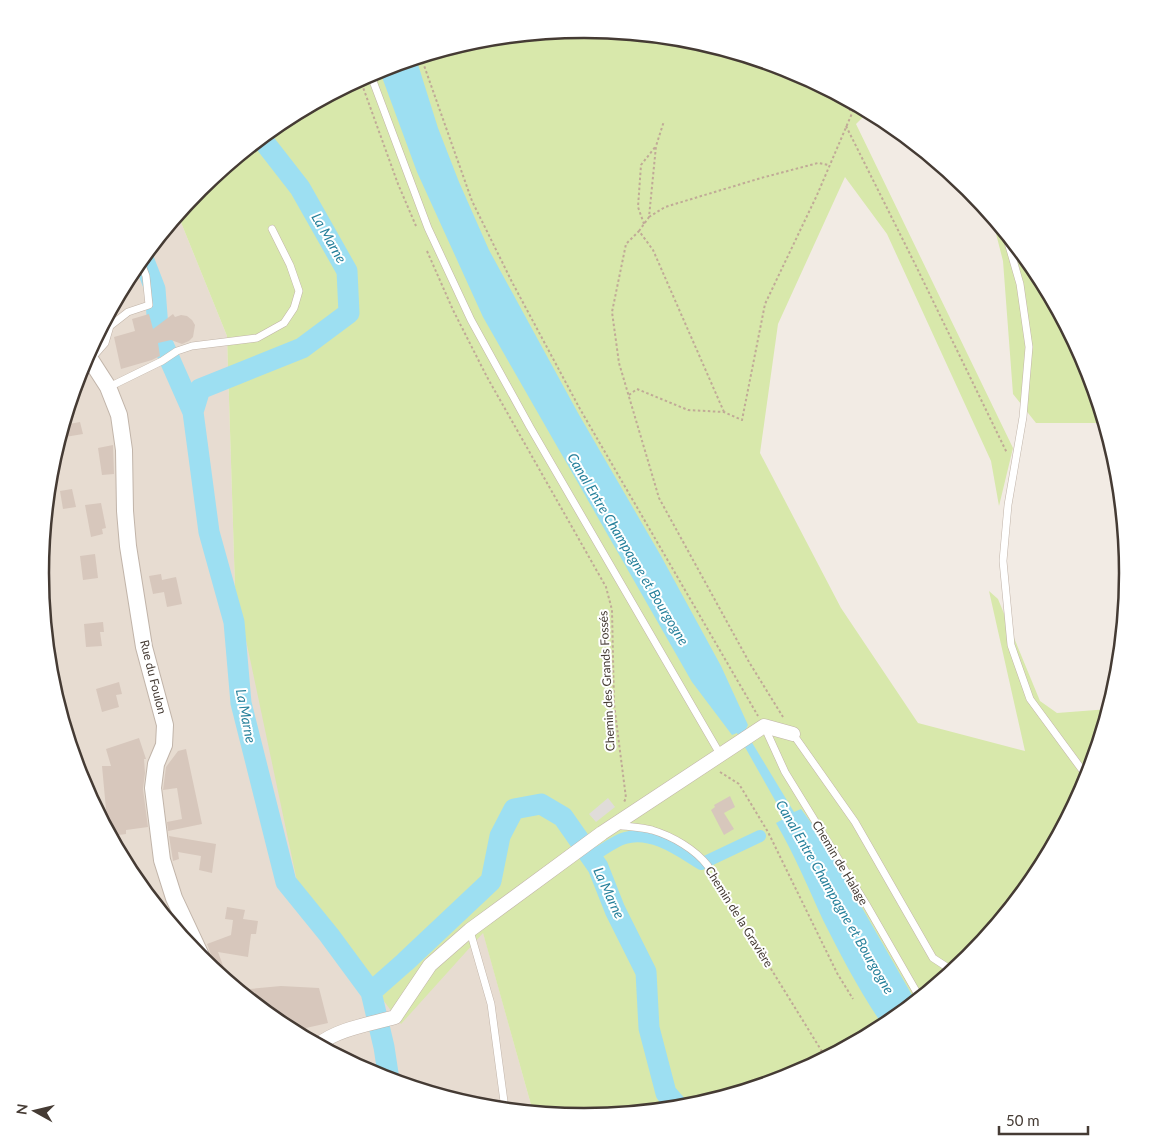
<svg xmlns="http://www.w3.org/2000/svg" width="1169" height="1146" font-family="Lato,sans-serif">
<style>
.residential{fill:#e7dcd1}
.green{fill:#d8e8ab}
.parking{fill:#e0dcd9}
.water{fill:#9ddff2}
.lines{fill:none;stroke-linecap:round;stroke-linejoin:round}
.canal{stroke:#9ddff2;stroke-width:12}
.river{stroke:#9ddff2;stroke-width:21}
.building{fill:#d7c7bc}
.service-casing{stroke:#c1b4a9;stroke-width:8}
.minor-casing{stroke:#c1b4a9;stroke-width:15}
.tertiary-casing{stroke:#c1b4a9;stroke-width:18}
.path{stroke:#c0aa97;stroke-width:2;stroke-dasharray:2.5 2.5;stroke-linecap:butt}
.service{stroke:#fff;stroke-width:7}
.minor{stroke:#fff;stroke-width:14}
.tertiary{stroke:#fff;stroke-width:16}
.labels{text-anchor:middle;stroke-width:4;stroke-linejoin:round;paint-order:stroke}
.street-label{font-size:12px;fill:#453b34;stroke:#fff}
.water-label{font-size:14px;font-style:italic;fill:#26809b;stroke:#fff}
.rim{fill:none;stroke:#453b34;stroke-width:2.5}
</style>
<rect width="100%" height="100%" fill="#f2ebe4"/>
<path class="residential" d="M178 215 227 336 235 588 483 932 533 1112 478 1107 376 1076 282 1025 199 958 132 875 82 781 51 679 40 573 51 467 82 364 132 270Z"/>
<path class="green" d="M585 29 691 39 793 70 869 111 856 124 1013 448 999 506 991 461 887 234 845 177 778 324 760 453 841 608 918 723 1025 751 989 591 998 599 1040 701 1057 713 1109 709 1087 782 1037 876 969 958 887 1026 793 1076 690 1107 584 1117 533 1112 483 933 401 1024 298 886 235 588 227 336 178 215 200 188 282 120 376 70 479 39Z
M991 214 1037 271 1087 365 1095 391 1100 423H1036L1013 394 1003 261Z"/>
<path class="parking" d="M608 798 615 807 596 822 589 814Z"/>
<path class="water" d="M416 58 438 128 459 182 489 250 578 413 661 556 721 666 748 725 745 731 794 812 801 809 821 836 916 1002 884 1027C861 994 841 956 823 920 808 887 794 854 776 823L785 818 737 733 732 735 692 682 483 317 417 172 379 69Z"/>
<g class="lines">
<path class="canal" d="M591 857C602 851 614 841 625 838 652 830 680 851 701 864L760 836"/>
<path class="river" d="M261 138 300 188 347 271 349 313 302 348 200 389 193 412 209 532 234 622 241 703 286 882 329 935 371 992 405 962 491 881 500 836 514 809 541 804 563 817 598 867 615 910 646 972 649 1028 666 1093 679 1108
M143 258 155 289 158 328
M162 342 193 412
M371 992 384 1047 389 1080"/>
</g>
<path class="building" d="M149 314 153 329 173 314 175 317 181 315 187 316 192 320 195 325 193 337 189 341 182 344 171 340 158 343 160 356 152 360 121 369 114 337 135 331 132 319Z
M80 422 83 434 59 438 64 425Z
M113 445 114 474 102 475 98 448Z
M72 489 76 507 63 509 60 491Z
M101 503 106 528 102 529 103 534 91 537 85 505Z
M95 554 98 578 83 580 80 556Z
M161 574 162 580 176 577 182 604 167 607 164 592 153 594 149 576Z
M103 622 104 632H100L102 646 86 647 84 624Z
M119 682 122 694 116 695 119 707 102 712 96 689Z
M139 738 146 759H144L145 773 143 789 148 827 126 830V834L111 836 108 831 102 766H111L106 749Z
M186 749 202 824 168 831 167 822 182 819 177 788 163 790 166 767 178 751Z
M730 796 735 807 724 813 734 829 724 835 711 810 715 807 714 805Z
M169 836 216 844 212 873 199 870 201 856 178 852 179 859 173 861Z
M227 907 245 910 243 919 258 921 256 934H251L248 957 218 952 229 982 210 967 213 960 207 944 231 935 233 920 225 919Z
M281 986 319 988 328 1023 306 1028 309 1040 282 1025 247 997 250 989Z"/>
<g class="lines">
<g class="service-casing">
<path id="service" d="M370 73 428 228 471 320 530 427 720 754
M1005 232 1020 284 1029 347 1023 417 1008 505 1003 561 1011 645 1030 699 1083 771 1089 776
M91 359 105 343 110 326 128 312 149 305 146 276 140 260
M109 387 162 361 177 351 192 346 257 338 284 323 294 308 299 291 290 265 272 229
M764 726 785 772 866 904 920 998
M793 734 855 822 933 958 953 971
M617 825C628 827 640 827 652 830 672 836 695 849 708 866
M470 931 491 1004 505 1109"/>
</g>
<g class="minor-casing">
<path id="minor" d="M318 1045C337 1029 371 1024 395 1017L430 965 470 930 602 833 764 726 793 734"/>
</g>
<g class="tertiary-casing">
<path id="tertiary" d="M86 356 90 359 108 387 119 415 124 450 125 511 128 546 144 647 165 725 164 745 156 764 153 788 162 860 174 898 203 960"/>
</g>
<path class="path" d="M421 57 472 201 512 282 580 409 758 716
M360 79 398 184 416 226
M846 99 851 113
M846 126 915 264 1007 453
M649 217 665 207 761 178 818 163 829 165
M644 224 638 207 641 165 656 146
M639 231 649 217 656 146 664 121
M427 251 453 310 487 377 606 587 612 610 614 704 626 798 624 802
M629 395 637 389 688 410 724 412 742 420 765 304 817 195 856 104
M724 412 653 250 639 231 626 244 612 312 619 363 659 498 749 662 783 717
M720 772 739 784 768 832 837 973 853 999
M713 875 826 1058"/>
<use href="#service" class="service"/>
<use href="#minor" class="minor"/>
<use href="#tertiary" class="tertiary"/>
</g>
<g class="labels">
<g class="street-label">
<text transform="translate(153 677) rotate(76)" y="4">Rue du Foulon</text>
<text transform="translate(607 681) rotate(-93)" y="4">Chemin des Grands Fossés</text>
<text transform="translate(840 863) rotate(59)" y="4">Chemin de Halage</text>
<text transform="translate(739 917) rotate(58)" y="4">Chemin de la Gravière</text>
</g>
<g class="water-label">
<text transform="translate(329 238) rotate(60)" y="5">La Marne</text>
<text transform="translate(628 549) rotate(59)" y="5">Canal Entre Champagne et Bourgogne</text>
<text transform="translate(246 716) rotate(79)" y="5">La Marne</text>
<text transform="translate(609 893) rotate(65)" y="5">La Marne</text>
<text transform="translate(835 897) rotate(60)" y="5">Canal Entre Champagne et Bourgogne</text>
</g>
</g>
<path d="M0 0H1169V1146H0ZM49 573a535 535 0 1 1 1070 0a535 535 0 1 1-1070 0Z" fill="#fff" fill-rule="evenodd"/>
<path class="rim" d="M49 573a535 535 0 1 1 1070 0a535 535 0 1 1-1070 0Z"/>
<g transform="translate(35 1111) rotate(278)" stroke="#ffffff" stroke-width="4" paint-order="stroke">
<path d="M0-4L9 19L0 12L-9 19Z" fill="#453b34"/>
<text y="-8" font-size="14" font-weight="bold" text-anchor="middle" fill="#453b34">N</text>
</g>
<path d="M999 1126v8h89v-8" fill="none" stroke="#453b34" stroke-width="2.5"/>
<text x="1006" y="1126" font-size="15" fill="#453b34" stroke="#ffffff" stroke-width="4" paint-order="stroke">50 m</text>
</svg>
